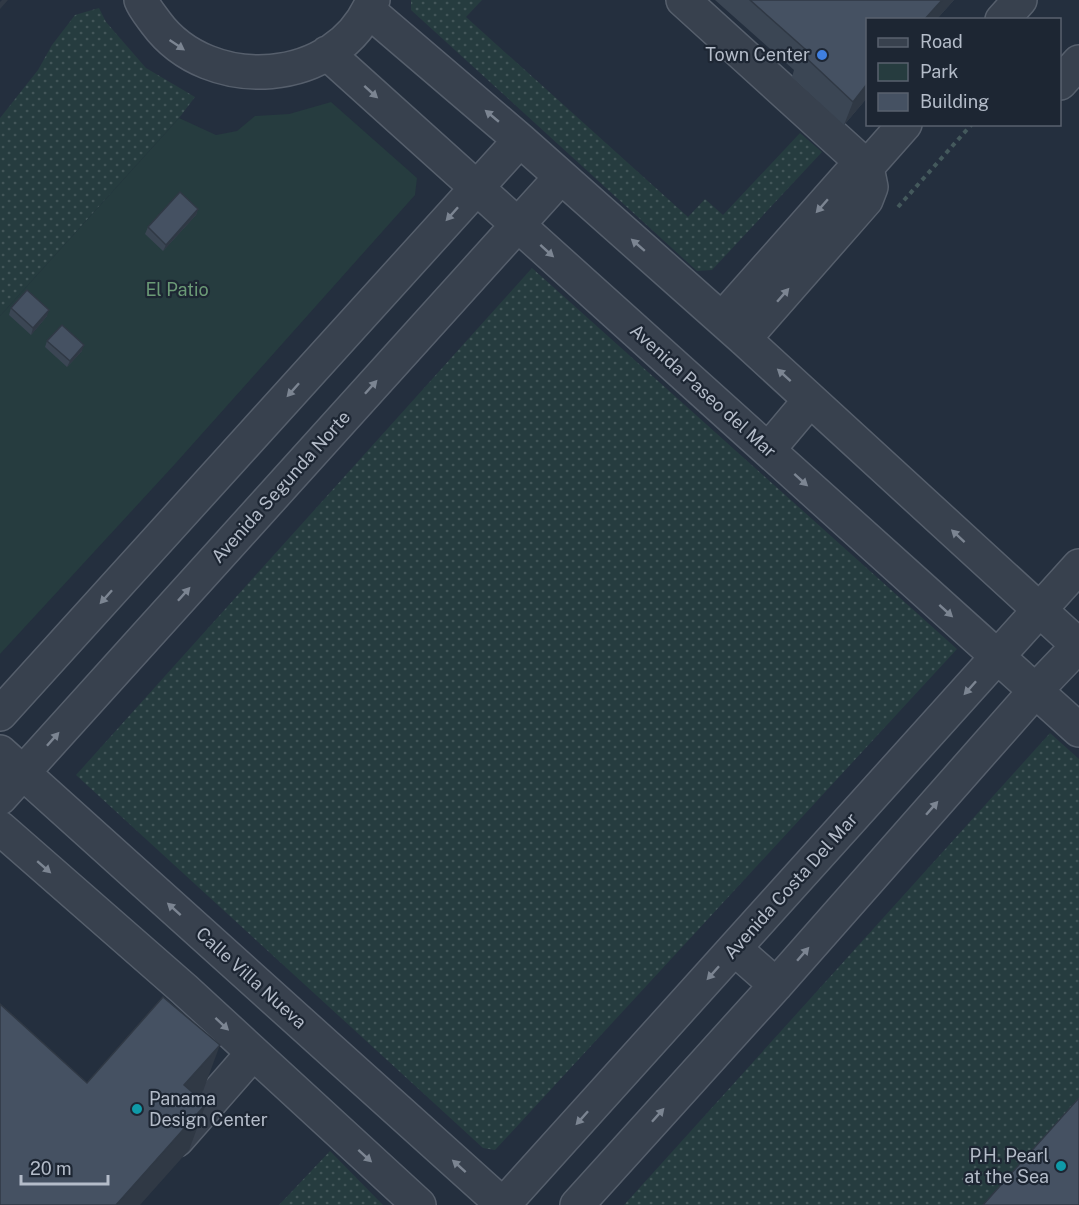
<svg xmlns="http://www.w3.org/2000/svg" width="1079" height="1205" font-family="'Public Sans',sans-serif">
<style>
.grass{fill:url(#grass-dots)}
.park{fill:#263c3f}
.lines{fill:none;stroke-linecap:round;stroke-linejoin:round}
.minor-casing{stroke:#565f6c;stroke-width:36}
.path{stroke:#44595c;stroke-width:4;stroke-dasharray:4.5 4.5;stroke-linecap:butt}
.minor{stroke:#38414e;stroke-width:33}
.wall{fill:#3b4654}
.shaded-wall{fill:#303945}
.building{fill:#455162;stroke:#303945;stroke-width:1.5}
.oneway{fill:#7c8592}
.shop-dot{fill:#3f7fe0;stroke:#1d2633;stroke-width:2}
.culture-dot{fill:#0f9aa8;stroke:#1d2633;stroke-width:2}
.labels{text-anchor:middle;stroke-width:4.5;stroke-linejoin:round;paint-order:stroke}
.poi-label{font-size:18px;fill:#b4bcc9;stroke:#1d2633;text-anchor:end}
.park-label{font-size:18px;fill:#6b9a76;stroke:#1d2633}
.street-label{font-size:18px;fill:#b4bcc9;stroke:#1d2633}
</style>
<defs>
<pattern id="grass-dots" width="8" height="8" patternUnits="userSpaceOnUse" patternTransform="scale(1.5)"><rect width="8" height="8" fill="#263c3f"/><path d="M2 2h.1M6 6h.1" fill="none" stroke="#435659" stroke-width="1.8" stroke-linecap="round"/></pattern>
</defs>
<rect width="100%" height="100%" fill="#242f3e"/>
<path class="grass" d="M411 0H482L466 17 688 217 705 199 723 215 800 133 822 152 712 270 697 271 411 10Z
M99 8 106 22 146 68 195 97 179 118 0 316V118L38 70 52 45 75 15Z
M532 268 957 649 495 1150 483 1148 76 775Z
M1050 733 1079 759V1126L1009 1205H624Z
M330 1151 383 1205H279Z"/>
<path class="park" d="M331 102 417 178 415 195 175 464 0 654V316L179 118 216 135 237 131 255 116 289 114Z"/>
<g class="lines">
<g class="minor-casing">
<path id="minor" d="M141 0C144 8 151 16 156 23 209 95 338 88 373 0
M683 0 867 167 871 187 866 200 744 339
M369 11 520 140 744 339 1079 646
M1002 20 1020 0
M327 53 1079 730
M1060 83 1079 62
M867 167 905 124
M722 319 861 162
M768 450 810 400
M0 714 520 140
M0 752 503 1205
M0 798 561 177
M0 828 184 989 419 1205
M735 949 776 985
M177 1140 253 1053
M503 1205 1079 566
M577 1205 776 985 1036 690 1079 645"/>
</g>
<path class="path" d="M898 207 972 124"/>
<use href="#minor" class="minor"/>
</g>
<path class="wall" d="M715 0H954L936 20H867V98L844 125 792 77 794 70Z
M198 209 196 215 163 251 145 234 148 227Z
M11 308 47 316 31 335 9 315Z
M47 341 82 351 67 367 45 347Z"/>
<path class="shaded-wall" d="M2 0H8L0 9V2Z
M942 0H954L936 20H924Z
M867 84V98L844 125 853 102Z
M198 209 196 215 163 251 166 245Z
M49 310 47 316 31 335 33 328Z
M84 345 82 351 67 367 70 361Z
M220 1045 203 1091 168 1131 184 1085Z
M206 1104 189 1150 140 1205H116Z"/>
<path class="building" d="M750 0H942L924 20H867V84L853 102 801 53 805 49Z
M180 192 198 209 166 245 148 227Z
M27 290 49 310 33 328 11 308Z
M62 325 84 345 70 361 47 341Z
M163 997 220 1045 184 1085 206 1104 116 1205H0V1004L87 1083Z
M1079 1098V1205H983Z"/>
<defs><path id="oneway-solid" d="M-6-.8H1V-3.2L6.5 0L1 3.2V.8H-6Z" transform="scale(1.5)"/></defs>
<g class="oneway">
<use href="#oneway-solid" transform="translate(177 45) rotate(34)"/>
<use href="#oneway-solid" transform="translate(371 92) rotate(42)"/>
<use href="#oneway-solid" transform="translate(492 116) rotate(-140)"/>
<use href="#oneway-solid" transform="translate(822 206) rotate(131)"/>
<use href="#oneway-solid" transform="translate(452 214) rotate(132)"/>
<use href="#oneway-solid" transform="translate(638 245) rotate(-139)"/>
<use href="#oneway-solid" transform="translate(547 251) rotate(42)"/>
<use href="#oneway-solid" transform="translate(783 295) rotate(-49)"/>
<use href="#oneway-solid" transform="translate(784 375) rotate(-138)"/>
<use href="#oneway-solid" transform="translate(371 387) rotate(-48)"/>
<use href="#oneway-solid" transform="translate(293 390) rotate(132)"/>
<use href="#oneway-solid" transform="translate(801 480) rotate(42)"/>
<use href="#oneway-solid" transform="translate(958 536) rotate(-137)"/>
<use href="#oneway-solid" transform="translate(184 594) rotate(-48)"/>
<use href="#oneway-solid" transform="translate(106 597) rotate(132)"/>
<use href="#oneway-solid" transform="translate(946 611) rotate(42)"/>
<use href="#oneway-solid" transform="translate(970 688) rotate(132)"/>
<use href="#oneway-solid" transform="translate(53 739) rotate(-48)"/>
<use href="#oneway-solid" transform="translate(932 808) rotate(-49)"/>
<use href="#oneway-solid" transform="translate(44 867) rotate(41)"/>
<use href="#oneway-solid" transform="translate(174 909) rotate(-138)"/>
<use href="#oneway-solid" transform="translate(803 954) rotate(-49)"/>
<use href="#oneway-solid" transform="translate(713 973) rotate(132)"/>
<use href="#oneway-solid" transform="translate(222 1024) rotate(43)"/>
<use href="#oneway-solid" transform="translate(658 1115) rotate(-48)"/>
<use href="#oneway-solid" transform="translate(582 1118) rotate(132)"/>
<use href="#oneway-solid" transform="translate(365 1156) rotate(42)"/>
<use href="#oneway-solid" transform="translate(459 1166) rotate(-138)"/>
</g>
<circle class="shop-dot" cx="822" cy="55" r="6"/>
<g class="culture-dot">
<circle cx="137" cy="1109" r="6"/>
<circle cx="1061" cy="1166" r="6"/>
</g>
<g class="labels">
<g class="poi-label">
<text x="810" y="61">Town Center</text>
<text x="149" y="1105" text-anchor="start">Panama<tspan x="149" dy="21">Design Center</tspan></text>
<text x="1049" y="1162">P.H. Pearl<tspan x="1049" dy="21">at the Sea</tspan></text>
</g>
<g class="park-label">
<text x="177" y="296">El Patio</text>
</g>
<g class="street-label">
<text transform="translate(703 391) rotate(42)" y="6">Avenida Paseo del Mar</text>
<text transform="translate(281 487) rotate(-48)" y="6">Avenida Segunda Norte</text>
<text transform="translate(791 886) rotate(-48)" y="6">Avenida Costa Del Mar</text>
<text transform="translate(251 978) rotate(42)" y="6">Calle Villa Nueva</text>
</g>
</g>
<rect x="866" y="18" width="195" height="108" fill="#1d2633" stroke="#59626f" stroke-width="1.5"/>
<rect x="878" y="38" width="30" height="9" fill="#38414e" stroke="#59626f" stroke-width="1.5"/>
<text x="920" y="48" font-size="18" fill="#b4bcc9">Road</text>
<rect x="878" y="63" width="30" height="18" fill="#263c3f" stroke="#59626f" stroke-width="1.5"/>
<text x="920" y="78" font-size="18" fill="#b4bcc9">Park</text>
<rect x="878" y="93" width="30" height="18" fill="#455162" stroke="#59626f" stroke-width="1.5"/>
<text x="920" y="108" font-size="18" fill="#b4bcc9">Building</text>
<path d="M21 1175v9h87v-9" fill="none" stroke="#b4bcc9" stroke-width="3"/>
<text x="30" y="1175" font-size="18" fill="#b4bcc9" stroke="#1d2633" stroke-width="4.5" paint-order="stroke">20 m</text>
</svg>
